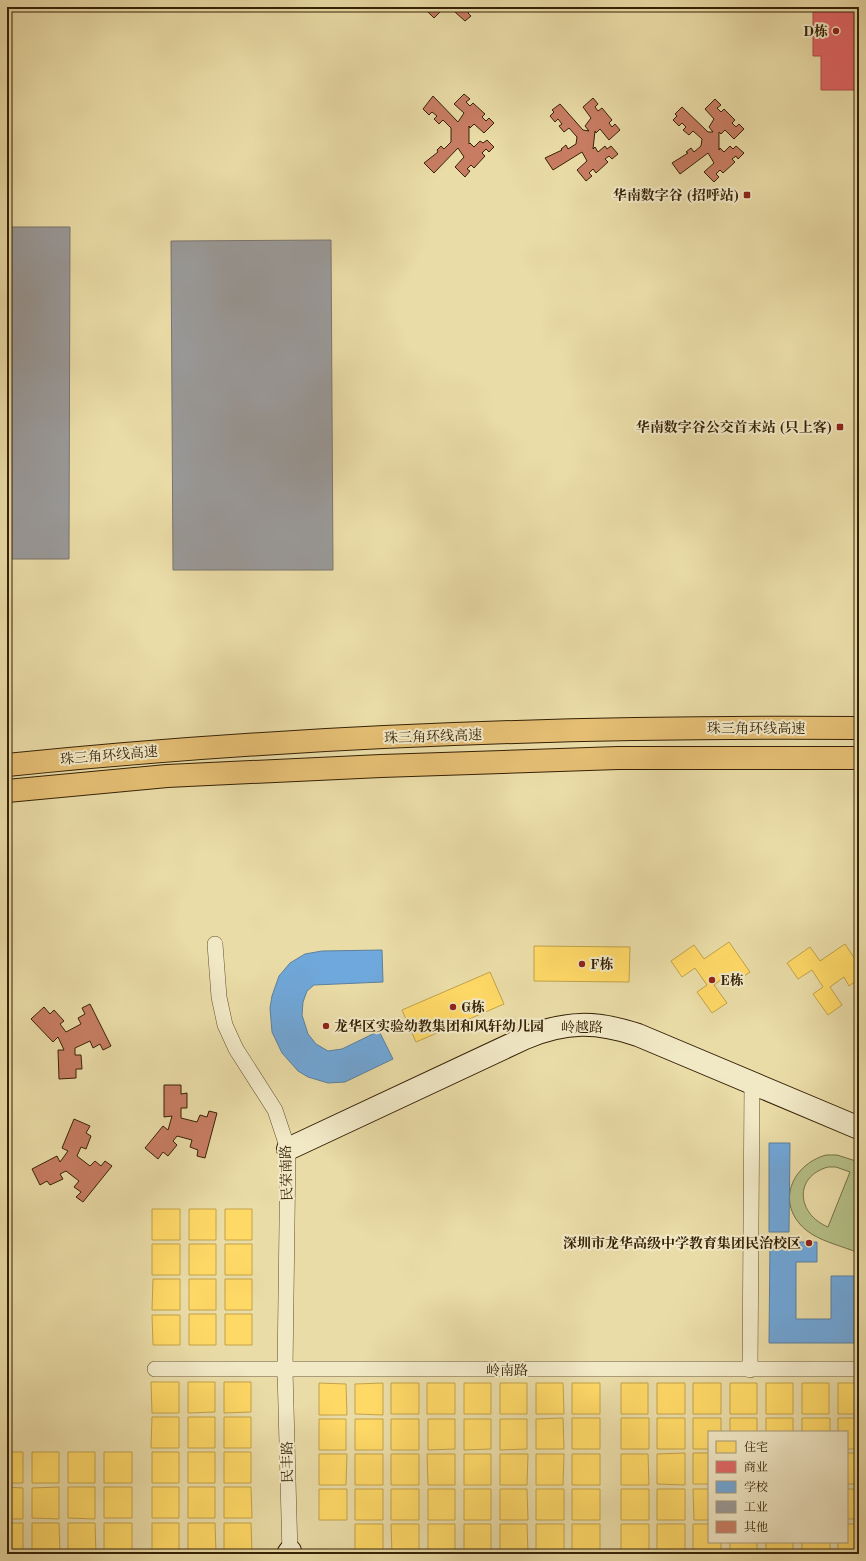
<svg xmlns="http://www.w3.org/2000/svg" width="866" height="1561" font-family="'Old Standard TT','Noto Serif SC',serif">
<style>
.green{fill:#b6c088;stroke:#767046;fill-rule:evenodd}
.homes{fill:#ffd966;stroke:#c2a249}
.shops{fill:#e06666;stroke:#ad5149}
.schools{fill:#6fa8dc;stroke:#5e809c}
.industry{fill:#999;stroke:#7b756d}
.building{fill:#c87d63;stroke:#352105}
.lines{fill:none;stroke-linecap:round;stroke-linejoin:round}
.street-casing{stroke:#62502e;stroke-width:16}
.secondary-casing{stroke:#352105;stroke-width:24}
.highway-casing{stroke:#352105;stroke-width:24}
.street{stroke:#f1e8c6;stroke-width:15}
.secondary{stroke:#f1e8c6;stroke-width:22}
.highway{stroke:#e5be74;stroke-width:22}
.poi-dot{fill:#8f2418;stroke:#f1e8c6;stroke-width:1.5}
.labels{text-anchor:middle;stroke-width:4;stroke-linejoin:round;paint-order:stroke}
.poi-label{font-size:14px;font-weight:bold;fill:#352105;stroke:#f1e8c6;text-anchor:end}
.street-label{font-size:14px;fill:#352105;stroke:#f1e8c6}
</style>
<rect width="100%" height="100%" fill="#eadca7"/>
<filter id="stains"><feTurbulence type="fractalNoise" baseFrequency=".005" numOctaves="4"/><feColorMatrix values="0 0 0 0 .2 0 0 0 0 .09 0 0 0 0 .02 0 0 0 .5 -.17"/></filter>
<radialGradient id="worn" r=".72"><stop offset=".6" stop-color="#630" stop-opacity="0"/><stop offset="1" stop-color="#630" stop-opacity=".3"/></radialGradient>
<path class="green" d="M826 1155H837L859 1162V1253C842 1246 819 1241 806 1230 775 1204 791 1165 826 1155ZM828 1167H836L850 1172 828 1227C797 1214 793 1177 828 1167Z"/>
<path class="homes" d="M729 942 750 972 733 984 727 975 714 985 727 1003 712 1013 697 992 707 985 695 968 682 977 671 961 694 945 704 959Z
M845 944 859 965V979L849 986 844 977 830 987 842 1005 828 1015 813 994 823 987 812 970 798 979 787 963 810 947 820 961Z
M534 946 630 947 629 982 534 981Z
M490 972 504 1004 416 1042 402 1010Z
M152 1209H180V1240H152Z
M189 1209H216V1240H189Z
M225 1209H252V1240H225Z
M152 1244H180V1275H152Z
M189 1244H216V1275H189Z
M225 1244H252V1275H225Z
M153 1279H180V1310H152Z
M189 1279H216V1310H189Z
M225 1279H252V1310H225Z
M189 1314H216V1345H189Z
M225 1314H252V1345H225Z
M152 1315H180V1345H153Z
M151 1382H179V1413H152Z
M188 1382H215V1412L188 1413Z
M224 1382H251V1412L224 1413Z
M319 1383 346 1384 347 1415H319Z
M383 1383V1415L355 1414V1384Z
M391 1383H419V1414H391Z
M427 1383H455V1414H427Z
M464 1383H491V1414H464Z
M500 1383H527V1414H500Z
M536 1383H563L564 1414H536Z
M572 1383H600V1414H572Z
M621 1383H648V1414H621Z
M657 1383H685V1414H657Z
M693 1383H721V1414H693Z
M730 1383H757V1414H730Z
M766 1383H793V1414H766Z
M802 1383H829V1414H802Z
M838 1383H859V1414H838Z
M152 1417H179V1448H151Z
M188 1417H215V1448H188Z
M224 1417H251V1448H224Z
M563 1418 564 1449H536V1419Z
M572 1418H600V1449H572Z
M621 1418H649V1449H621Z
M657 1418H685V1449H657Z
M693 1418H721V1432H709V1449H693Z
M730 1418H757V1432H730Z
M766 1418H793V1432H766Z
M802 1418H830V1432H802Z
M838 1418H859V1449H847V1432H838Z
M319 1419H346V1450H319Z
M355 1419H383V1450H355Z
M391 1419H419V1450H391Z
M428 1419H455V1449L428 1450Z
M464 1419H491V1449L464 1450Z
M500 1419H527V1449L500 1450Z
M7 1452H23V1483H7Z
M32 1452H59V1483H32Z
M68 1452H95V1483H68Z
M104 1452H132V1483H104Z
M152 1452H179V1483H152Z
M188 1452H215V1483H188Z
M224 1452H251V1483H224Z
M685 1453V1485L657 1484V1454Z
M693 1453H709V1484H693Z
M847 1453H859V1484H847Z
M319 1454H347L346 1485H319Z
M355 1454H383V1485H355Z
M391 1454H419V1485H391Z
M427 1454H455V1485H428Z
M464 1454H491V1485H464Z
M500 1454H528L527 1485H500Z
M536 1454H564L563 1485H536Z
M572 1454H600V1485H572Z
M621 1454H648L649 1485H621Z
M7 1487 23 1488V1519H7Z
M59 1487V1519L32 1518V1488Z
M68 1487H95V1519L68 1518Z
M104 1487H132V1518H104Z
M152 1487H179V1518H152Z
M188 1487H215V1518H188Z
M224 1487H251L252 1518H224Z
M319 1489H347V1520H319Z
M355 1489H383V1520H355Z
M391 1489H419V1520H391Z
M428 1489H455V1520H428Z
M464 1489H491V1520H464Z
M500 1489H527L528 1520H500Z
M536 1489H564V1520H536Z
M572 1489H600V1520H572Z
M621 1489H649V1520H621Z
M657 1489H685V1520H657Z
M693 1489H709V1520H694Z
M847 1489H859V1519H847Z
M7 1523H23V1554H7Z
M32 1523H59L60 1554H32Z
M68 1523H95L96 1554H68Z
M104 1523H132V1554H104Z
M152 1523H179V1553L152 1554Z
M188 1523H215L216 1553 188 1554Z
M224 1523H251L252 1553 224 1554Z
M355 1524H383V1554H355Z
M391 1524H419V1554H392Z
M428 1524H455V1554H428Z
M464 1524H491V1554H464Z
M500 1524H527L528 1554H500Z
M536 1524H564V1554H536Z
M572 1524H600V1554H572Z
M621 1524H649V1554H621Z
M657 1524H685V1554H657Z
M693 1524H709V1542H721V1554H693Z
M847 1524H859V1554H838V1542H847Z
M730 1542H757V1554H730Z
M766 1542H793V1554H766Z
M802 1542H830V1554H802Z"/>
<path class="shops" d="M813 7H859V90H821V56H813Z
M856 226H859V327H857Z"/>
<path class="schools" d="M382 950 383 982 314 985 307 991 303 1002 302 1015 308 1034 316 1044 328 1051 342 1049 379 1031 393 1059 345 1082 328 1083 308 1077 298 1071 282 1053 272 1032 270 1008 272 996 279 976 290 963 305 954 322 951Z
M769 1143H790L789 1232H769Z
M770 1242H817V1262H796V1319H831V1276H859V1343H769Z"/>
<path class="industry" d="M7 227H70L69 559H7Z
M331 240 333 570H173L171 241Z"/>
<path class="building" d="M426 7H445L434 18 424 8Z
M460 7H480L474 12 471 9 468 13 471 16 465 21 455 12Z
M464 94 470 99 466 102 470 106 473 103 485 114 482 117 486 121 489 118 494 123 484 133 474 124 470 128 469 126V144L470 143 474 147 480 141 483 143 487 140 494 147 489 152 486 149 482 153 485 156 474 168 471 165 467 169 470 171 465 177 455 167 464 157 458 148 434 173 424 163 438 152 437 150 441 146 444 149 451 142V128L443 120 439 124 434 119 437 116 432 112 429 115 423 109 433 96 458 122 464 113 454 104Z
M593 98 598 104 595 107 598 111 602 108 612 120 609 123 612 127 615 124 620 130 609 140 600 129 596 133 595 131 593 149 595 147 598 152 605 146 607 149 611 146 618 154 612 159 609 156 605 159 608 162 596 173 593 169 589 173 592 176 586 181 577 170 587 161 582 152 553 170 545 158 562 150 561 149 566 145 568 149 576 144 577 137 569 128 564 132 559 126 562 124 558 119 555 122 550 116 554 112 552 110 560 104 583 130 589 131 585 126 591 118 583 107Z
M715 99 721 105 717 108 721 112 724 109 735 120 732 123 736 127 739 124 744 129 734 139 725 130 721 134 719 132V150L720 148 724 152 730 146 733 149 736 146 744 153 738 159 736 156 732 159 735 162 723 173 720 170 716 174 719 177 714 182 704 172 714 163 708 153 680 174 672 163 688 153 686 152 691 148 694 152 701 146 702 139 693 131 689 135 683 130 686 127 682 123 679 126 673 120 677 116 675 114 682 107 708 132H713L709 127 714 119 705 109Z
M90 1004 111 1046 103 1050 100 1044 93 1048 90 1041 75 1048V1055H81L82 1069H76V1078L59 1079 58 1050H64L58 1037 53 1042 31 1019 44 1007 50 1014 54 1010 64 1021 60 1024 66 1032 81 1024 78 1018 85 1014 82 1008Z
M164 1085H181V1094L187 1093V1108H181V1118L197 1122 200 1115 207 1117 209 1111 217 1113 205 1158 197 1156 198 1150 190 1147 192 1140 177 1136 173 1141 177 1145 168 1156 163 1152 158 1159 145 1148 163 1126 168 1130 172 1116 164 1117Z
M74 1119 90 1126 86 1133 91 1136 86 1149 81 1147 77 1156 90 1166 95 1161 101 1166 105 1161 112 1166 83 1202 76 1197 81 1192 74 1187 79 1181 66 1171 60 1174 63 1179 50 1185 47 1181 40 1185 32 1169 57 1156 60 1162 68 1151 62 1148Z"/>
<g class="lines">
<g class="street-casing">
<path id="street" d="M215 944 219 997 225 1025 236 1049 275 1110 288 1149 285 1370 290 1554
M155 1369H859
M750 1370 752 1083"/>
</g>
<g class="secondary-casing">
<path id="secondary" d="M288 1149 525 1038C566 1021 596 1021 638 1035L859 1128
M288 1554 290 1551"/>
</g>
<g class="highway-casing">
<path id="highway" d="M7 765C290 736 575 726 859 728
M7 791 167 776 381 766 618 758H859"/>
</g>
<use href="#street" class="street"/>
<use href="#secondary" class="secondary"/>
<use href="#highway" class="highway"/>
</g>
<g class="poi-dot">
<circle cx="836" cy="31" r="4"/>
<rect x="743" y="191" width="8" height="8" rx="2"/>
<rect x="836" y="423" width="8" height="8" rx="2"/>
<circle cx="582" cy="964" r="4"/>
<circle cx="712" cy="980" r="4"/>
<circle cx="453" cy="1007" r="4"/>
<circle cx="326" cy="1026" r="4"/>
<circle cx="809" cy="1243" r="4"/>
</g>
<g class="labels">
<g class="poi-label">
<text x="828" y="36">D栋</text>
<text x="739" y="200">华南数字谷 (招呼站)</text>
<text x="832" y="432">华南数字谷公交首末站 (只上客)</text>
<text x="590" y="969" text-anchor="start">F栋</text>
<text x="720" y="985" text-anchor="start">E栋</text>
<text x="461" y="1012" text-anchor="start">G栋</text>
<text x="334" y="1031" text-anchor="start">龙华区实验幼教集团和风轩幼儿园</text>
<text x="801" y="1248">深圳市龙华高级中学教育集团民治校区</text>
</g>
<g class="street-label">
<text x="756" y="733">珠三角环线高速</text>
<text transform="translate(433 736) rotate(-2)" y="5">珠三角环线高速</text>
<text transform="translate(109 755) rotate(-5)" y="5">珠三角环线高速</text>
<text x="582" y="1032">岭越路</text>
<text transform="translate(286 1173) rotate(-92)" y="5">民荣南路</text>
<text x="507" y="1375">岭南路</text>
<text transform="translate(287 1462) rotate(-91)" y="5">民丰路</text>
</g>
</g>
<rect width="866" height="1561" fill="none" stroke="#eadca7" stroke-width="24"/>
<rect x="8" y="8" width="850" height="1545" fill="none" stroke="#352105" stroke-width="2"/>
<rect x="12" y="12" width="842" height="1537" fill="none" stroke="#352105"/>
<rect x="708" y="1431" width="140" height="112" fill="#f1e8c6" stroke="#a69879"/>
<rect x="716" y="1441" width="20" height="12" fill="#ffd966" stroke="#a69879"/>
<text x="744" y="1451" font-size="12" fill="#352105">住宅</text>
<rect x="716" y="1461" width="20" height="12" fill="#e06666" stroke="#a69879"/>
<text x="744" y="1471" font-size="12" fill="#352105">商业</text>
<rect x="716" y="1481" width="20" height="12" fill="#6fa8dc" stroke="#a69879"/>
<text x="744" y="1491" font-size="12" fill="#352105">学校</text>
<rect x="716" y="1501" width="20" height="12" fill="#999999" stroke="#a69879"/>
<text x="744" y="1511" font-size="12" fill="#352105">工业</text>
<rect x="716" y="1521" width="20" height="12" fill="#c87d63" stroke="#a69879"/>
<text x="744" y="1531" font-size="12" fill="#352105">其他</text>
<rect width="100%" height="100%" filter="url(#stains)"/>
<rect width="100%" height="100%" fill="url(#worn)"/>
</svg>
